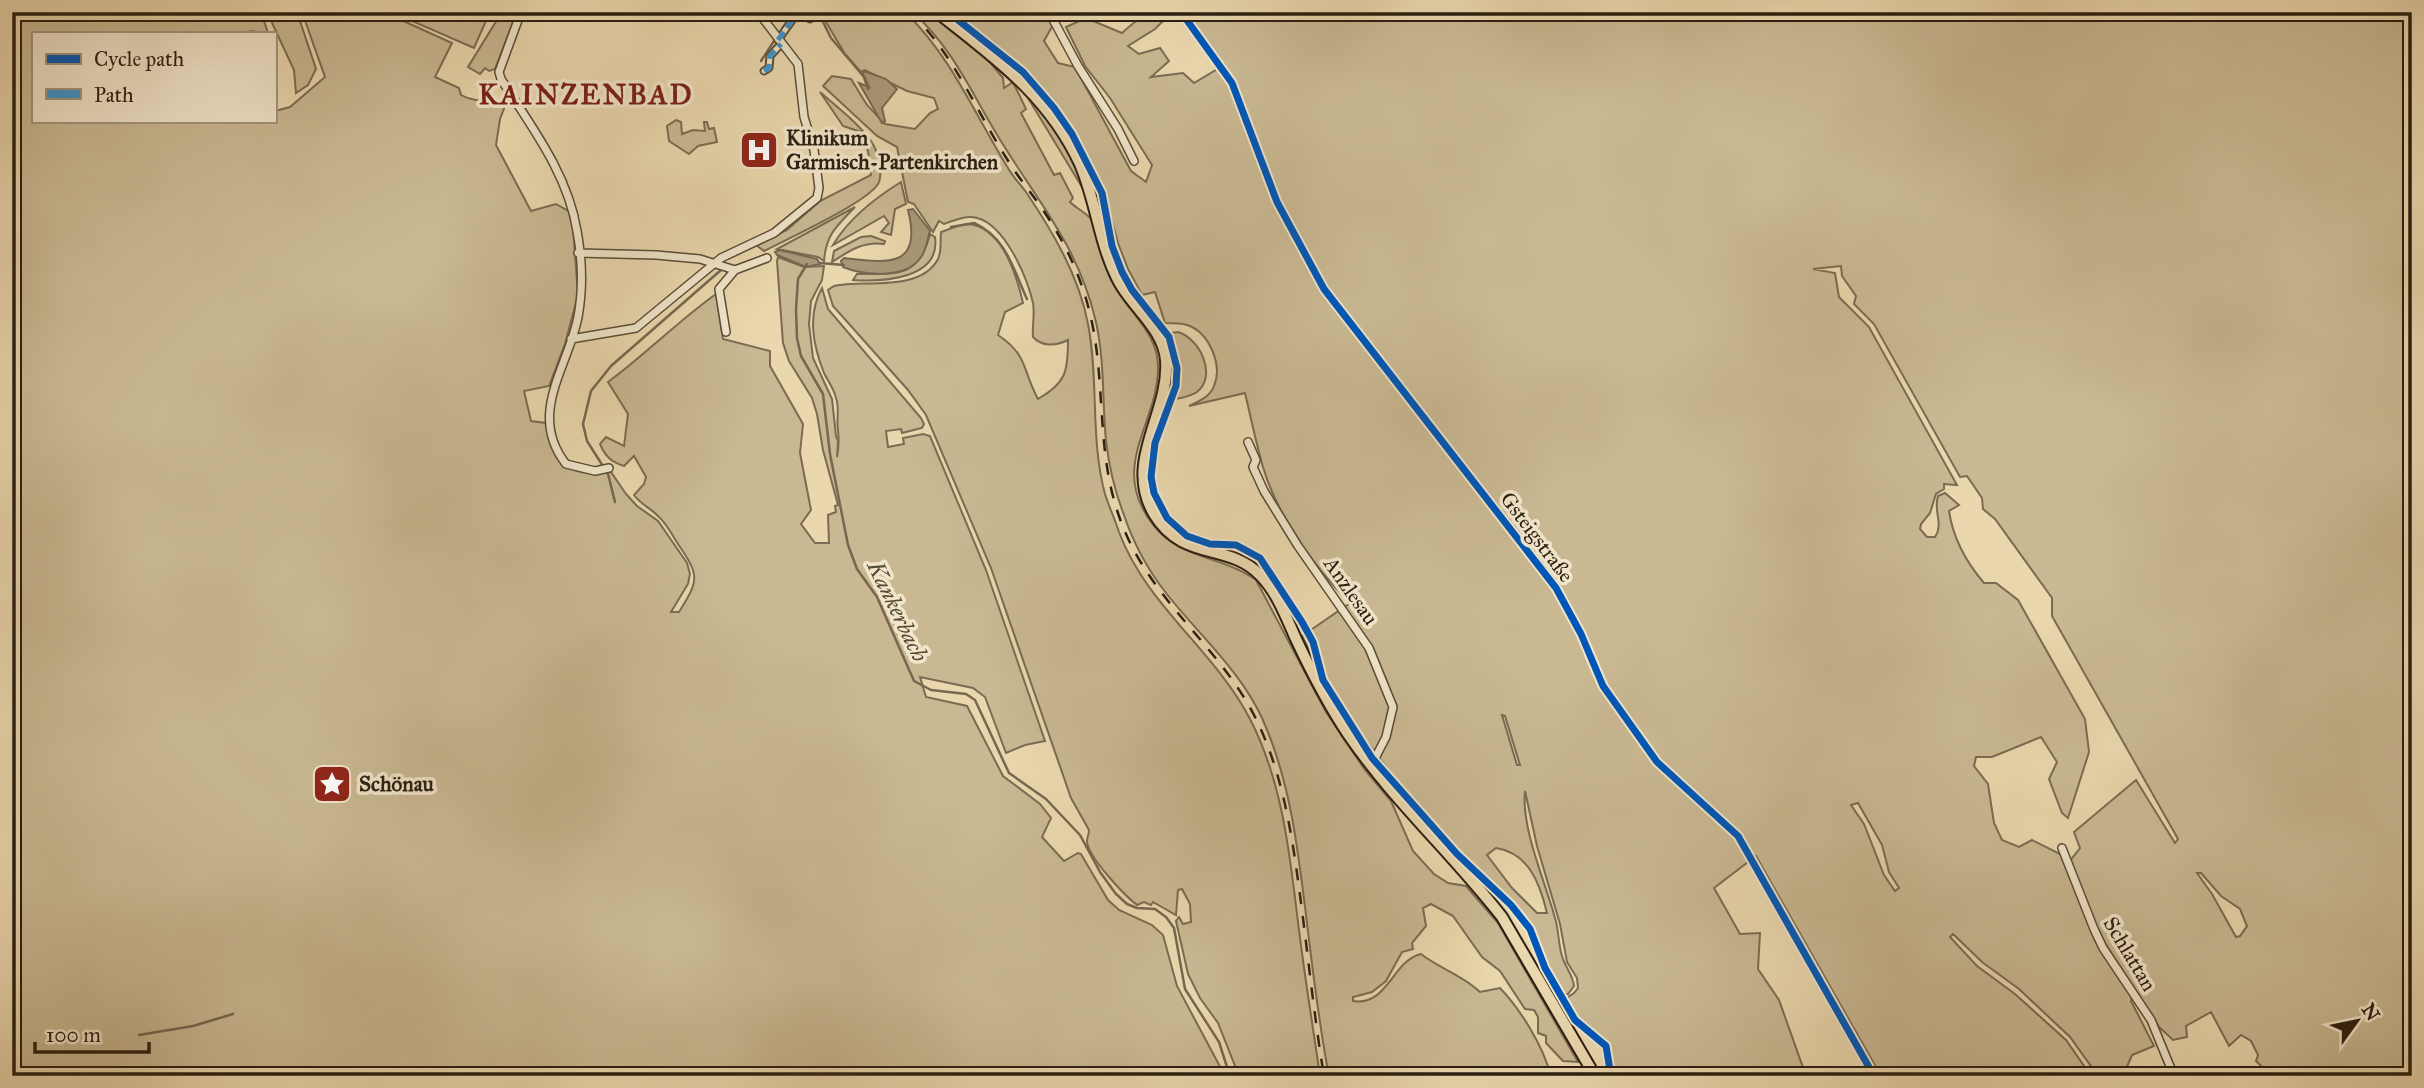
<svg xmlns="http://www.w3.org/2000/svg" width="2424" height="1088" font-family="'IM FELL Great Primer',serif">
<style>
.green{fill:#c9b892;stroke:#7a6b52;stroke-width:2;fill-rule:evenodd}
.water{fill:#a99878;stroke:#76674f;stroke-width:2}
.lines{fill:none;stroke-linecap:round;stroke-linejoin:round}
.stream{stroke:#76674f;stroke-width:2.5}
.pedestrian-casing{stroke:#5a4c38;stroke-width:9}
.minor-casing{stroke:#5a4c38;stroke-width:10}
.primary-casing{stroke:#2a1e11;stroke-width:14}
.pedestrian{stroke:#f1e5ca;stroke-width:5}
.minor{stroke:#f1e5ca;stroke-width:7}
.primary{stroke:#ead7ad;stroke-width:10}
.rail{stroke:#2a1e11;stroke-width:2.5;stroke-dasharray:12 12;stroke-linecap:butt}
.quiet{stroke:#3c94d3;stroke-width:5;stroke-dasharray:10 5;stroke-linecap:butt}
.cycleway-casing{stroke:#f1e5ca;stroke-width:11}
.cycleway{stroke:#0057b8;stroke-width:7}
.labels{text-anchor:middle;stroke-width:7;stroke-linejoin:round;paint-order:stroke}
.poi-label{font-size:21px;font-weight:bold;fill:#2a1e11;stroke:#f1e5ca;text-anchor:start}
.street-label{font-size:21px;fill:#2a1e11;stroke:#f1e5ca}
.water-label{font-size:23px;font-style:italic;fill:#564935;stroke:#f1e5ca}
.district-label{font-size:28px;font-weight:bold;letter-spacing:2px;fill:#7a1f14;stroke:#f1e5ca}
</style>
<rect width="100%" height="100%" fill="#ead7ad"/>
<filter id="stains"><feTurbulence type="fractalNoise" baseFrequency=".00286" numOctaves="4"/><feColorMatrix values="0 0 0 0 .2 0 0 0 0 .09 0 0 0 0 .02 0 0 0 .5 -.17"/></filter>
<radialGradient id="worn" r=".72"><stop offset=".6" stop-color="#630" stop-opacity="0"/><stop offset="1" stop-color="#630" stop-opacity=".3"/></radialGradient>
<path class="green" d="M12 12H261L268 33 250 31 249 33H33V121H275V111L290 107 325 77 302 12H343L350 21 361 12H403L399 19 452 43 435 77 459 88 461 95C477 104 489 99 507 101L500 119 496 145 531 211 556 204 572 213 578 295 565 344 549 386 524 391 531 421 546 423C553 459 568 482 609 469L626 494 637 506 658 521 687 563 690 574 688 584 671 612H679C699 580 700 576 678 544 672 535 667 524 659 517 651 508 641 505 634 495L644 484 646 477 634 456 624 466C611 462 605 456 600 444L606 437 624 446 628 414 608 382C645 355 678 321 716 294L723 339 770 351V366L803 424 800 453 811 510 801 524 815 543H829L828 515 836 512 835 506 838 505 823 450 817 414 812 398 789 361 783 343 777 261 778 257 804 267 824 266 822 280 811 301 809 324 813 358 832 399 836 436 838 441 837 457C839 448 839 440 838 430 836 419 840 409 836 398 834 389 828 381 824 373 813 345 807 315 822 288L828 309 921 418 924 424 922 428 902 433 901 429 886 431 888 447 904 444 903 438 923 434 930 436 986 570 1045 741 1025 745 1006 753 985 697 973 688 920 677 926 697 967 706 1003 776 1040 804 1051 818 1042 837 1064 861 1078 853 1081 854 1108 900 1119 910 1152 925 1163 935 1177 986 1225 1076H12Z
M267 12H297L316 69 308 85 296 93 294 70Z
M415 12H485L489 14 474 48 412 21Z
M820 12H905C951 56 975 115 1008 168 1013 177 1020 184 1026 192 1053 232 1079 276 1088 324 1099 380 1090 439 1105 494 1109 507 1115 519 1119 532 1146 605 1215 651 1250 719 1284 785 1290 859 1299 930 1305 979 1313 1027 1320 1076H1239L1218 1023 1200 998 1188 974 1176 921 1179 917 1183 924 1191 922 1190 904 1182 889 1178 890 1176 915 1153 902 1151 905 1144 902 1137 905C1125 896 1087 856 1087 841 1087 838 1089 834 1089 830L1071 798 991 568 926 415 908 390 833 306 828 290 834 286C862 279 920 293 938 259 942 251 940 241 941 232 951 229 964 222 974 225 1004 232 1017 277 1023 303L1005 312 998 335C1029 356 1022 370 1038 399 1066 383 1068 372 1068 340 1056 346 1042 347 1033 337 1032 326 1035 314 1033 303 1027 277 1005 225 977 218 966 215 955 220 944 224L939 221 933 232 914 204 908 202 897 147 877 136 823 86 832 76 851 79 867 105 885 124 915 129 930 113 938 109 934 98 907 91 865 70 861 72 845 54Z
M913 12H928L988 60 1003 78 1004 88 1013 82 1026 109 1021 113 1054 175 1060 173 1073 198 1070 202C1076 208 1086 213 1091 219 1095 225 1105 265 1109 275 1122 308 1159 330 1158 368 1158 425 1107 467 1154 526 1180 559 1223 556 1256 580L1326 712 1365 770 1391 801 1413 851 1434 874 1448 883 1466 886 1498 923 1578 1062 1563 1061 1546 1043V1036L1538 1033V1017L1534 1010 1525 1009 1500 971 1482 957 1453 916 1431 904 1423 908 1426 926 1412 943 1413 949 1402 952 1386 981 1372 992 1353 997V1001C1387 1007 1393 960 1421 954 1440 969 1463 975 1480 992L1500 988C1521 1010 1543 1046 1551 1076H1329C1318 1020 1312 963 1305 907 1297 842 1289 778 1262 718 1240 670 1198 634 1166 593 1148 570 1133 542 1124 515 1115 492 1109 466 1106 441 1102 400 1105 358 1095 318 1077 243 1034 197 996 133 968 86 954 51 913 12Z
M953 12H1046L1053 25 1044 41 1058 63 1075 67 1131 171 1146 182 1152 165 1110 98 1085 66 1066 27 1086 18 1122 33C1135 21 1145 12 1163 12L1166 18 1155 29 1128 46 1139 54 1160 48 1169 61 1151 77 1183 73 1194 83 1224 65 1186 12H2412V1076H2268L2269 1074 2256 1061 2258 1055 2251 1041 2241 1035 2229 1046 2211 1012 2186 1026 2187 1037 2173 1040 2159 1027 2096 929 2070 861 2080 848 2074 832 2136 780 2175 843 2178 839 2052 616V598L1995 519 1983 509 1982 498 1967 476 1960 477 1874 324 1854 304 1856 296 1842 276 1841 266 1813 269 1835 273 1839 297 1869 327 1957 485 1944 484V489L1936 494 1930 513 1921 524 1920 529 1927 537H1935C1944 524 1933 511 1938 496L1945 493 1959 505 1949 511C1953 538 1966 562 1984 583H1996L2018 600 2085 719 2089 752 2068 818 2062 813 2049 779 2057 762 2041 737 1992 757H1976L1974 766 1988 784 1994 823 2002 840 2019 847 2032 840 2062 855 2091 930 2132 996 2131 1001 2154 1046 2132 1055 2123 1076H2098L2070 1037 2019 989 1982 962 1953 934 1950 937 1977 966 2015 994 2066 1040 2091 1076H1881L1756 856 1714 888 1740 934 1760 933 1758 969 1779 1000 1806 1076H1615L1610 1065V1051L1605 1040 1576 1018 1565 999 1574 993 1578 988 1577 978 1567 962 1560 924 1537 846 1525 791C1521 828 1545 881 1555 918 1559 931 1558 943 1562 956 1565 967 1573 975 1574 986L1568 994H1563C1547 965 1536 932 1515 906 1507 895 1497 889 1487 881 1478 873 1469 864 1461 855 1400 788 1342 717 1302 636L1350 603C1313 566 1278 517 1263 467 1256 443 1251 418 1245 393L1189 406C1199 401 1210 397 1214 386 1223 365 1209 332 1187 325 1181 323 1172 323 1165 323L1155 292 1142 295 1128 269 1118 243 1104 192 1074 132 1041 87 1024 70ZM1502 715 1505 716 1520 765H1517ZM1858 803 1882 845 1889 872 1899 888 1895 891 1884 875 1864 824 1851 805ZM1496 848C1529 853 1540 884 1547 913H1537L1512 888 1487 855ZM2197 873H2201L2221 896 2240 909 2247 926 2240 936 2236 937 2212 894Z
M500 15 513 22 495 69 489 71 485 68 480 74 468 67Z
M820 92C838 108 857 122 871 141 877 149 883 171 879 182 873 200 785 240 764 251L756 245 787 230 820 201 871 175 870 167 878 166 877 161H870L864 133 843 126Z
M1025 93C1057 123 1075 162 1091 202Z
M676 120 681 122 682 134 693 130 705 131 704 122H707L709 129 714 128 717 142 698 146 689 154 669 141 667 126Z
M901 182 906 204 895 209 891 235 881 232 889 223 884 216 833 245C849 218 875 198 901 182Z
M855 207C837 226 826 234 824 261L818 257 777 249Z
M930 234 935 237C941 279 883 282 853 280L857 274C898 274 918 278 930 234Z
M871 236 885 241 884 244C863 241 849 251 832 262L834 251 861 237Z
M1178 332C1199 338 1218 375 1197 392 1191 396 1182 398 1175 399L1181 367 1170 333Z"/>
<path class="water" d="M864 71 886 79 897 89 882 108 885 121 882 123 859 83 869 87 863 74Z
M913 209 930 231C927 240 927 249 921 257 907 279 865 276 843 267L841 261 844 258C887 263 923 269 908 210Z
M780 250 817 259 820 264 806 267 777 255 775 252Z"/>
<g class="lines">
<path class="stream" d="M818 12 831 38 864 77 868 89
M406 17 408 12
M781 31 794 12
M761 61 774 41
M951 227 974 223C1007 238 1013 269 1027 299
M820 263 844 265
M807 264 798 279 796 309 797 338 801 356 823 394 830 454 848 545 857 569 877 597 914 681 931 690 966 694 975 700 1009 773 1046 799 1080 835 1100 872 1116 894 1127 904 1137 908 1155 909 1166 917 1174 928 1185 989 1219 1042 1227 1067 1233 1076
M615 502 608 474 587 441 583 424 591 391 611 366 721 270
M139 1035 193 1026 233 1014"/>
<g class="pedestrian-casing">
<path id="pedestrian" d="M778 40 798 12H802L810 19
M764 71 769 68 770 56 781 44"/>
</g>
<g class="minor-casing">
<path id="minor" d="M521 12 499 72 501 79C531 126 568 174 577 231 582 258 583 290 578 317 568 368 527 414 566 464L595 471 609 468
M1049 12 1078 66 1118 129 1134 161
M1181 12 1232 83 1277 202 1324 289 1556 588 1581 634 1603 686 1657 762 1738 836 1874 1076
M578 253 656 255 700 259 735 270 767 258
M726 332 719 289 735 270
M571 339 636 328 721 258 774 233 817 198 819 188 814 150 804 117 798 64 758 12
M1248 442 1256 460 1253 467 1264 491 1298 546 1369 648 1393 707 1386 737 1371 766
M2062 848 2094 929 2103 948 2151 1020 2174 1076"/>
</g>
<g class="primary-casing">
<path id="primary" d="M937 12C995 58 1048 95 1080 164 1096 201 1099 242 1117 278 1130 306 1163 327 1166 360 1170 414 1123 461 1154 514 1183 562 1228 542 1260 575 1277 592 1286 617 1296 639 1311 671 1328 704 1348 734 1393 800 1453 854 1502 917L1595 1076"/>
</g>
<use href="#pedestrian" class="pedestrian"/>
<use href="#minor" class="minor"/>
<use href="#primary" class="primary"/>
<path class="rail" d="M910 12C954 54 975 109 1007 159 1019 179 1035 197 1047 216 1068 248 1083 282 1091 318 1106 384 1096 451 1119 516 1147 599 1219 644 1256 719 1283 774 1292 835 1300 895 1308 955 1314 1016 1324 1076"/>
<path class="quiet" d="M778 40 798 12H802L810 19
M764 71 769 68 770 56 781 44"/>
<g class="cycleway-casing">
<path id="cycleway" d="M948 12 1023 72 1054 108 1072 134 1102 193 1112 246 1122 272 1132 290 1169 337 1177 368 1176 386 1155 443 1151 477 1154 493 1167 518 1187 536 1210 544 1236 545 1260 558 1302 622 1313 642 1323 680 1372 758 1457 854 1511 905 1530 929 1545 968 1575 1020 1606 1046 1611 1076
M1181 12 1232 83 1277 202 1324 289 1556 588 1581 634 1603 686 1657 762 1738 836 1874 1076"/>
</g>
<use href="#cycleway" class="cycleway"/>
</g>
<defs>
<g id="hospital-square" transform="scale(2.0125)"><rect x="-9" y="-9" width="18" height="18" rx="4" fill="#8f2418" stroke="#f1e5ca"/><path d="M-5-5h3v3.5h4V-5h3V5h-3V1.5h-4V5h-3Z" fill="#fff"/></g>
<g id="sight-square" transform="scale(2.0125)"><rect x="-9" y="-9" width="18" height="18" rx="4" fill="#8f2418" stroke="#f1e5ca"/><path d="M0-6L1.8-2.2L6-1.7L2.9 1.2L3.7 5.4L0 3.3L-3.7 5.4L-2.9 1.2L-6-1.7L-1.8-2.2Z" fill="#fff"/></g>
</defs>
<g fill-rule="evenodd">
<use href="#hospital-square" x="759" y="150"/>
<use href="#sight-square" x="332" y="784"/>
</g>
<g class="labels">
<g class="poi-label">
<text x="786" y="145">Klinikum<tspan x="786" dy="24">Garmisch-Partenkirchen</tspan></text>
<text x="359" y="791">Schönau</text>
</g>
<g class="street-label">
<text transform="translate(1537 537) rotate(53)" y="7">Gsteigstraße</text>
<text transform="translate(1351 591) rotate(55)" y="7">Anzlesau</text>
<text transform="translate(2130 954) rotate(59)" y="7">Schlattan</text>
</g>
<g class="water-label">
<text transform="translate(898 611) rotate(64)" y="8">Kankerbach</text>
</g>
<g class="district-label">
<text x="586" y="104">KAINZENBAD</text>
</g>
</g>
<rect width="2424" height="1088" fill="none" stroke="#ead7ad" stroke-width="42"/>
<rect x="14" y="14" width="2396" height="1060" fill="none" stroke="#2a1e11" stroke-width="3.5"/>
<rect x="21" y="21" width="2382" height="1046" fill="none" stroke="#2a1e11" stroke-width="2"/>
<rect x="32" y="32" width="245" height="91" fill="#f1e5ca" stroke="#a19580" stroke-width="2"/>
<rect x="46" y="54" width="35" height="10" fill="#0057b8" stroke="#a19580" stroke-width="2"/>
<text x="94" y="66" font-size="21" fill="#2a1e11">Cycle path</text>
<rect x="46" y="89" width="35" height="10" fill="#3c94d3" stroke="#a19580" stroke-width="2"/>
<text x="94" y="102" font-size="21" fill="#2a1e11">Path</text>
<g transform="translate(2357 1021) rotate(57)" stroke="#f1e5ca" stroke-width="5" paint-order="stroke">
<path d="M0-5L12 26L0 18L-12 26Z" fill="#2a1e11"/>
<text y="-10" font-size="19" font-weight="bold" text-anchor="middle" fill="#2a1e11">N</text>
</g>
<path d="M35 1042v10h114v-10" fill="none" stroke="#2a1e11" stroke-width="3.5"/>
<text x="46" y="1042" font-size="21" fill="#2a1e11" stroke="#f1e5ca" stroke-width="5" paint-order="stroke">100 m</text>
<rect width="100%" height="100%" filter="url(#stains)"/>
<rect width="100%" height="100%" fill="url(#worn)"/>
</svg>
